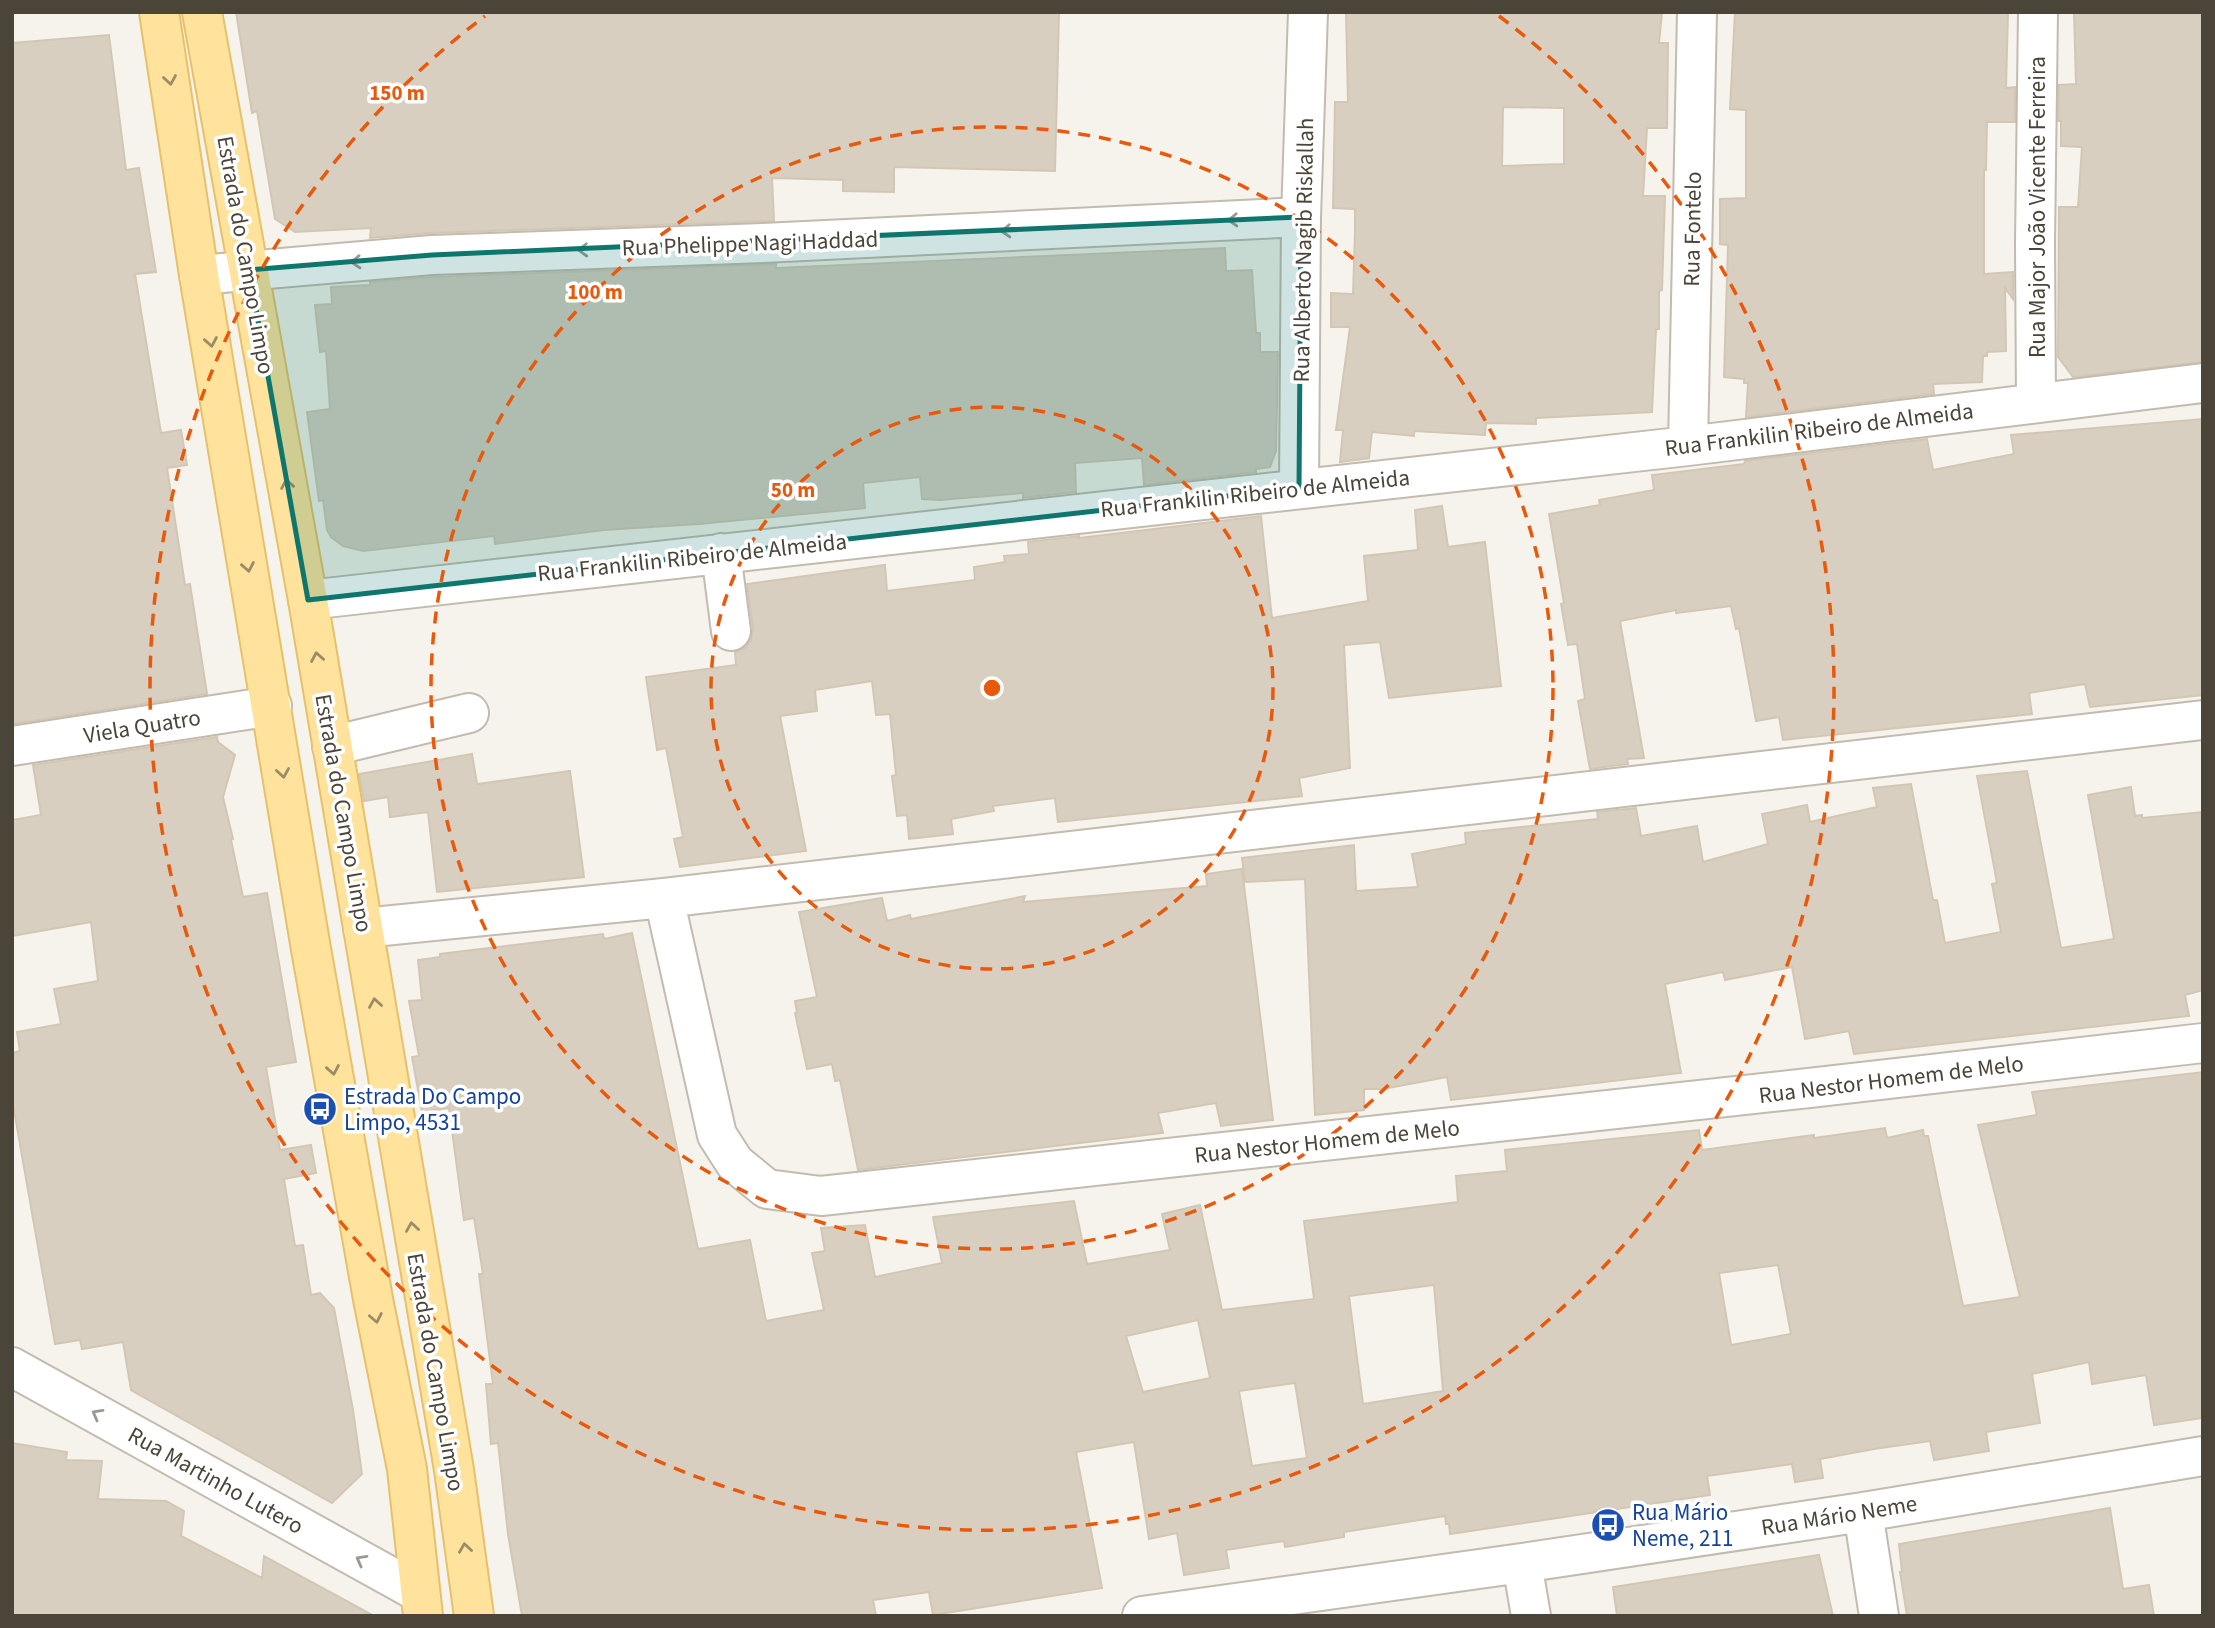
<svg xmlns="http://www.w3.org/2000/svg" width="2215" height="1628" font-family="'Source Sans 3',sans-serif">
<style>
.building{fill:#d8cfc1;stroke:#d3c7b4;stroke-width:2;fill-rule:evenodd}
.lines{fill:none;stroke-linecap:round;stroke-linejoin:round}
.minor-casing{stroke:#c2bbae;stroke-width:42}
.major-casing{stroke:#e6c16a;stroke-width:42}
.minor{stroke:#fff;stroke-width:38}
.major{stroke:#ffe39c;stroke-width:38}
.oneway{stroke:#9c8c66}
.oneway2{stroke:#9c9892}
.marked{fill:#0f766e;fill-opacity:0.2;stroke:#0f766e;stroke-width:5;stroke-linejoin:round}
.ring{fill:none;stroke:#e8590c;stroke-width:3.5;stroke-dasharray:12 9}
.labels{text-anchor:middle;stroke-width:7;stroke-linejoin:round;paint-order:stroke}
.street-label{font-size:23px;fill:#4b4439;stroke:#fff}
.transit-label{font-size:23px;fill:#164399;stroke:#fff;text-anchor:start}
.centre{fill:#e8590c;stroke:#fff;stroke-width:3.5}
.ring-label{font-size:21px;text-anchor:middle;font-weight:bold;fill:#e8590c;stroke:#fff;stroke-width:7;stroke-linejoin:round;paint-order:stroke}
</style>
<rect width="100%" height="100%" fill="#f6f3ec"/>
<path class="building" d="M236 12H1059L1055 171 894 167V192L843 191V180L772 178 774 221 431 233 370 238 371 228 295 232 275 219 257 111 252 113Z
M1346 12H1662L1659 43H1668L1667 128H1647L1643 196H1665L1662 290 1659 291V329H1656L1652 412 1536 418V424L1486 423 1485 435 1414 431V436L1372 432 1369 458 1340 462 1343 430H1336L1350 327H1331V293L1353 294 1355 232V209L1333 208 1335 102H1348ZM1503 107 1564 108V164L1502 166Z
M1735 12H2008L2006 88 2015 87V122H1987L1986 170H1984V274L2013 272V299L2005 288 2006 351 1987 352V356H1983L1982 382 1933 384 1934 394 1746 417 1748 383H1744V379L1724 377 1728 245 1720 244V199L1746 198V110L1730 109Z
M2074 12H2203V362L2073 377 2058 357 2059 207H2078L2082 147 2061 146V121H2058L2059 85 2076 84Z
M109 35 126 170 139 168 156 272 135 274 161 433 181 430 187 465 167 468 185 585 190 584 207 694 12 724V43Z
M1225 248 1226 271 1252 270 1256 333H1260V352H1278L1276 451 1270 467 1256 469V472L1144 485 1142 458 1075 463 1076 492 1023 498V493L940 500 922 499 920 477 863 483 865 508 699 524 604 530 495 544 494 536 363 551 343 546 331 537 327 530 323 500 319 501 307 412 330 409 326 351 320 352 315 305 332 304 331 287 370 285V282L433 277 776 264V268Z
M2203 419V695L2090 707 2085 684 2029 693 2032 714 1783 740 1779 717 1756 721 1739 628 1736 629 1731 606 1676 613V610L1620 621 1644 758 1627 759 1628 764 1590 769 1578 701 1585 699 1577 644 1568 645 1561 604 1564 603 1549 514 1600 505 1599 500 1654 490 1652 475 1744 464 1745 461 1927 439 1933 470 2014 454 2011 435Z
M1442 506 1448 547 1485 542 1501 686 1389 698 1380 642 1344 645 1350 768 1299 778 1302 796 1058 822 1055 798 993 806 994 811 951 819 953 834 909 839 907 815 897 816 892 776 896 775 890 714 876 715 872 681 815 690 817 711 780 716 806 851 680 867 674 839 683 837 666 748 657 750 646 677 736 665 735 652 745 648 751 640 753 629 747 584 885 565 887 591 975 580 974 567 1005 562 1004 556 1029 554 1028 542 1079 536V538L1261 516 1272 618 1368 601 1364 556 1418 550 1415 510Z
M217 737 218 742 235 755 223 797 233 839 231 840 243 897 267 893 296 1062 266 1067 280 1150 311 1145 316 1173 284 1179 295 1246 303 1245 311 1295 320 1293 334 1308 353 1410 362 1474 332 1503 131 1390 123 1342 82 1349 80 1340 55 1344 12 1099V1053L20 1051 17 1032 61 1024 54 989 98 981 91 922 12 936V820L41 815 33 765Z
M472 754 477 784 570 771 584 877 437 892 428 812 390 817 388 797 364 801 359 774Z
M2027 771 2061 948 2114 939 2088 795 2131 787 2135 816 2142 815V818L2203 812V990L2185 995 2189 1016 1854 1054 1849 1031 1805 1039 1792 967 1725 980 1723 972 1665 984 1681 1073 1451 1100 1447 1077 1383 1089H1364V1110L1315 1115 1305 879 1245 882 1242 858 1354 845 1356 891 1418 887 1412 854 1466 844 1465 833 1598 819 1597 812 1636 808 1641 836 1697 826 1703 862 1768 844 1762 814 1807 805 1810 822 1877 807 1873 788 1911 784 1933 900H1937L1945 943 2001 932 1992 884 1997 883 1977 776Z
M1242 869 1273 1120 1221 1126 1216 1103 1158 1113 1163 1133 858 1170 840 1080 835 1081 832 1064 807 1069 795 1013 797 1012 795 1001 817 997 799 912 882 898 887 921 910 915 911 919 1025 896 1023 902 1207 886 1206 874Z
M632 933 698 1249 750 1240 766 1321 824 1310 812 1253 825 1251 821 1228 865 1225 875 1277 942 1263 933 1217 1074 1201 1087 1264 1170 1250 1162 1214 1200 1205 1222 1310 1314 1299 1304 1221 1458 1202 1456 1176 1507 1171 1505 1150 1699 1130 1702 1150 1814 1135V1138L1885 1128 1887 1138 1923 1130 1924 1136H1928L1963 1306 2020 1297 1978 1125 2037 1115 2032 1092 2203 1072V1418L2154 1425 2146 1375 2092 1384 2089 1362 2032 1374 2040 1423 1986 1432 1989 1451 1934 1460 1930 1441 1874 1449 1820 1459 1823 1478 1795 1482 1792 1464 1707 1476 1710 1495 1544 1520 1450 1534 1449 1524H1446L1445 1516 1344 1532V1537L1285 1547 1284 1541 1226 1550 1229 1568 1184 1575 1177 1533 1149 1539 1134 1442 1076 1452 1102 1588 933 1615 929 1592 873 1600 876 1616H522L508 1534 498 1443 491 1444 486 1384H493L479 1274H483L474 1218 464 1220 449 1108 422 1112 412 1057 419 1056 409 1001 422 1000 418 960 440 957V954L603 934 604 939ZM1778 1265 1791 1334 1731 1345 1719 1273ZM1434 1285 1443 1391 1363 1404 1349 1296ZM1198 1320 1210 1378 1143 1392 1126 1336ZM1295 1383 1307 1458 1252 1466 1239 1391Z
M12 1443 67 1452 66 1460 102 1461 98 1499 166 1501 184 1511 181 1536 262 1578 264 1556 374 1616H12Z
M2110 1508 2123 1589 2149 1585 2154 1616H1907L1900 1572H1902L1899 1544Z
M1819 1555 1833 1616H1617L1613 1587Z"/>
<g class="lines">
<g class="minor-casing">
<path id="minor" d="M199 275 432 255 763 243 1301 217
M2036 401 2035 243 2038 12
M1688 446 1697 12
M1299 488 1301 217 1308 12
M721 553 731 631
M308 600 1688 446 2203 383
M12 746 272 706
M332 746 469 713
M664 898 717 1135 735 1163 767 1189 821 1196 1809 1088 2203 1043
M363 928 664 898 2203 720
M12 1367 420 1593
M1863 1512 1879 1616
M1522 1563 1531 1616
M1142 1616 1522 1563 1863 1512 2203 1456"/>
</g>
<g class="major-casing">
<path id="major" d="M159 12 199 275 311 949 373 1299 407 1469 423 1616
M202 12 308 600 454 1470 474 1616"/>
</g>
<use href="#minor" class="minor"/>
<use href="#major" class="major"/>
</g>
<defs><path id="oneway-chevron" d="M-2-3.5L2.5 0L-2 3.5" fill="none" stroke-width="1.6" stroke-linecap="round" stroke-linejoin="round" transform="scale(1.75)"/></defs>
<g class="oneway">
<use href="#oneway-chevron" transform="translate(170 80) rotate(81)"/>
<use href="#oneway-chevron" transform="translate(211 342) rotate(80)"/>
<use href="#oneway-chevron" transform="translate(287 484) rotate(-100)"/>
<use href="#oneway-chevron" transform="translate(248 567) rotate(80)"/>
<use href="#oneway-chevron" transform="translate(317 657) rotate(-100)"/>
<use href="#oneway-chevron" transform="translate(283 773) rotate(81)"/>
<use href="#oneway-chevron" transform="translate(375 1003) rotate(-99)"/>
<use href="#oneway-chevron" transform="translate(333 1070) rotate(80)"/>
<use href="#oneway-chevron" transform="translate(412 1227) rotate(-99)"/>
<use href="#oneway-chevron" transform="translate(376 1318) rotate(79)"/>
<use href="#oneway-chevron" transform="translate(465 1548) rotate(-98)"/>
</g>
<g class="oneway2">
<use href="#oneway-chevron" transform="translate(1233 220) rotate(177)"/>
<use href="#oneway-chevron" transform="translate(1006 231) rotate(177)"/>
<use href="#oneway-chevron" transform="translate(583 250) rotate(178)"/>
<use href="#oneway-chevron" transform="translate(356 262) rotate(176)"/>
<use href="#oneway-chevron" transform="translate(97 1414) rotate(-151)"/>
<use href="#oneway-chevron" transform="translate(361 1560) rotate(-151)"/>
</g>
<path class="marked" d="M1301 217 1299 488 308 600 249 270 432 255Z"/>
<g class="ring">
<circle cx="992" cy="688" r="281"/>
<circle cx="992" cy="688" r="561"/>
<path d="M1499 16A842 842 0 1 1 485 16"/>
</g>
<defs>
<g id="bus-disc" transform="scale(1.75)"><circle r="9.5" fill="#1a4fb4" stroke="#fff"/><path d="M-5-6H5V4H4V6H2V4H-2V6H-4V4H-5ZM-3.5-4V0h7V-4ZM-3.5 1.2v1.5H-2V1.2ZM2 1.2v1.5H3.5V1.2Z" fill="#fff"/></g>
</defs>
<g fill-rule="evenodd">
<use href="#bus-disc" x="320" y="1109"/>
<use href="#bus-disc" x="1608" y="1525"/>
</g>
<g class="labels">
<g class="street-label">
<text transform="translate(2037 207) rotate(-90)" y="8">Rua Major João Vicente Ferreira</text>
<text transform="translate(1692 229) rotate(-89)" y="8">Rua Fontelo</text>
<text transform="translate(750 243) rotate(-2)" y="8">Rua Phelippe Nagi Haddad</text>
<text transform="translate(1303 250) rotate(-89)" y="8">Rua Alberto Nagib Riskallah</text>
<text transform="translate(246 255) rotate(80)" y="8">Estrada do Campo Limpo</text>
<text transform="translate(1819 429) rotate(-7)" y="8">Rua Frankilin Ribeiro de Almeida</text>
<text transform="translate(1255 493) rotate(-6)" y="8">Rua Frankilin Ribeiro de Almeida</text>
<text transform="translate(692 557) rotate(-6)" y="8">Rua Frankilin Ribeiro de Almeida</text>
<text transform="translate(142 726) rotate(-9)" y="8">Viela Quatro</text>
<text transform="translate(344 813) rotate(80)" y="8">Estrada do Campo Limpo</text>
<text transform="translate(1891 1079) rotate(-7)" y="8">Rua Nestor Homem de Melo</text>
<text transform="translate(1327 1141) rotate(-6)" y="8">Rua Nestor Homem de Melo</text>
<text transform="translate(436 1372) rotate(80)" y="8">Estrada do Campo Limpo</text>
<text transform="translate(216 1480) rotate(29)" y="8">Rua Martinho Lutero</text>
<text transform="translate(1839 1515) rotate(-9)" y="8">Rua Mário Neme</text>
</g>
<g class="transit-label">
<text x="344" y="1104">Estrada Do Campo<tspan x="344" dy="26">Limpo, 4531</tspan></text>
<text x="1632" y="1520">Rua Mário<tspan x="1632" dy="26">Neme, 211</tspan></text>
</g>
</g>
<circle cx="992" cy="688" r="10" class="centre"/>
<g class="ring-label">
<text x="397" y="100">150 m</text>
<text x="595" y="299">100 m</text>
<text x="793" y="497">50 m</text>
</g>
<rect width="2215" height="1628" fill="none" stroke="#4b4439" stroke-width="28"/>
</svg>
